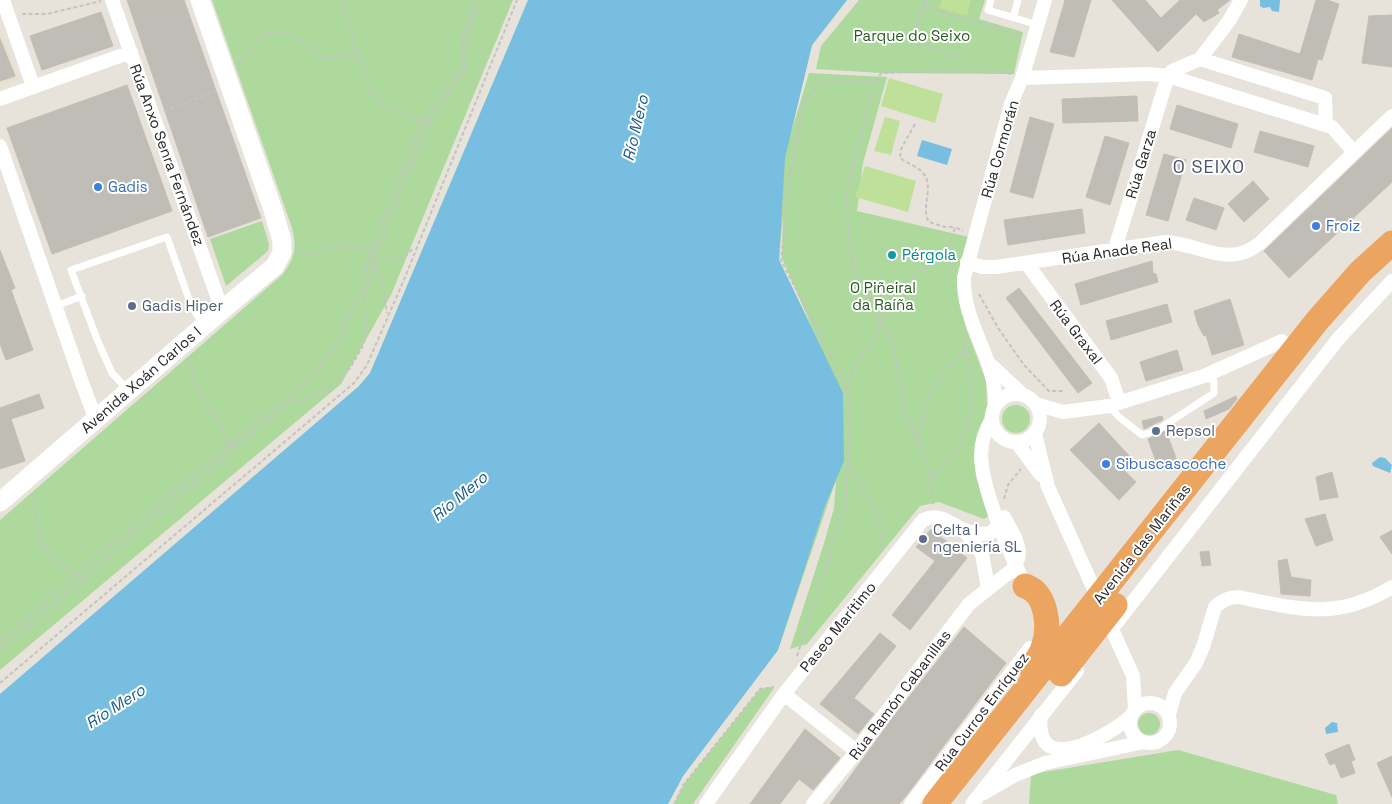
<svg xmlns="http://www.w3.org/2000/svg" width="1392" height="804" font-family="'Space Grotesk',sans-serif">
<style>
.education{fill:#e8e0cb}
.green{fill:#add99c;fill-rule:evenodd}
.pitch{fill:#bee098}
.water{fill:#77bee0}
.building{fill:#c0bdb7;stroke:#c3beb4}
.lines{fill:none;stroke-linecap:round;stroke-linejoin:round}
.path{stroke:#c3c3c3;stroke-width:2;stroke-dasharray:4 2.5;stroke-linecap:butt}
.lane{stroke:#fff;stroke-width:7}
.street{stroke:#fff;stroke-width:14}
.secondary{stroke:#fff;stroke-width:19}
.highway{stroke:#eca561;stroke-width:25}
.shop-dot{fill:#3f7fe0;stroke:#fff;stroke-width:2}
.culture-dot{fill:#0f9aa8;stroke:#fff;stroke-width:2}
.service-dot{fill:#5c6f8a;stroke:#fff;stroke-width:2}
.labels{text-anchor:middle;stroke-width:4;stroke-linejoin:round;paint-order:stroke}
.park-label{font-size:15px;fill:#295b20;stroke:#fff}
.street-label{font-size:15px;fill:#272727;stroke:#fff}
.shop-label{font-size:15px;fill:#366cbe;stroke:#fff;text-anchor:start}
.culture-label{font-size:15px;fill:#0d838f;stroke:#fff;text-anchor:start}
.service-label{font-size:15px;fill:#4e5e75;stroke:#fff;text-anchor:start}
.water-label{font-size:16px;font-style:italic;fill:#1b5c87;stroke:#fff}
.quarter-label{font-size:18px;letter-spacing:1px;fill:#4d5272;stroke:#fff}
</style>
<rect width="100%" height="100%" fill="#e8e3da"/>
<path class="education" d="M0 30 18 79 0 85Z"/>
<path class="green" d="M212 0H513L391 295 341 384 0 670V520L283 274C295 257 297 248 292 228Z
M847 0 812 45 789 140 809 73 887 77 863 163 857 211 969 237 960 298 966 328 986 381 987 406 974 458 976 477 990 515 984 519 939 502 920 506 807 644 790 649 825 540 834 508 836 480 778 650 683 776 668 804H57L730 94ZM783 215 782 258 814 332 779 260Z
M859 0H985L979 19 1023 32 1014 74 881 73 816 69 821 46Z
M262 221 269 244 268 251 226 286 210 239Z
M1002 419a14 14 0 1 1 28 0a14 14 0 1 1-28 0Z
M772 687 774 688 693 804H674L684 784 760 689Z
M1138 724a11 11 0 1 1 22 0a11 11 0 1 1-22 0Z
M1178 750 1336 795 1338 804H1029L1031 774Z"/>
<path class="pitch" d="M942 0H971L967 16 939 8Z
M889 78 943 94 935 123 881 106Z
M885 117 900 121 891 155 874 151Z
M865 166 916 181 908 212 855 197Z"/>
<path class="water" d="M528 0H847L812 45 785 158 779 260 843 393 844 461 825 506 778 650 683 776 668 804H0V694L359 386 370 373Z
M1260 0H1280L1279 12 1272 11 1270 7 1263 8 1260 6Z
M922 140 952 149 947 165 917 156Z
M1380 457 1385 458 1392 465 1390 473 1373 466 1372 463Z
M1332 722 1337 723 1338 732 1326 734 1325 728Z"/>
<path class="building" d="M127 0H184L261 218 208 237Z
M1065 0H1091L1074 57 1050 52Z
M1112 0H1145L1161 18 1180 0H1230L1217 10 1219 13 1204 22 1196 14 1158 52Z
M1316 0H1327L1339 4 1322 60 1318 59 1312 80 1232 57 1239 34 1300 54Z
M101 12 113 46 42 70 30 36Z
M1392 15V67L1362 63 1369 16Z
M0 39 15 76 0 81Z
M127 85 172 211 52 254 7 128Z
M1137 96 1138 121 1063 123 1062 99Z
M1177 105 1238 124 1231 148 1170 129Z
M1030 117 1054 124 1033 198 1010 192Z
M1392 128V182L1289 278 1264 251Z
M1260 131 1314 146 1308 167 1254 152Z
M1105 136 1129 143 1110 205 1086 197Z
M1164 154 1186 160 1168 221 1146 215Z
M1253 181 1269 199 1244 222 1228 204Z
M1194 198 1224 208 1216 230 1186 220Z
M1082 209 1085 233 1008 245 1004 220Z
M886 255a6 6 0 1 1 12 0a6 6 0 1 1-12 0Z
M0 250 15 288 11 290 33 350 6 360 0 344Z
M1152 261 1153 273 1156 274 1158 282 1081 305 1075 284Z
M1019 288 1092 383 1078 393 1006 298Z
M1230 299 1244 345 1212 355 1206 335 1204 336 1198 325 1194 311Z
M1167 304 1172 322 1111 340 1106 321Z
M1177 350 1183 370 1146 381 1140 362Z
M39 394 44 408 11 419 25 461 0 469V408Z
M1236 396 1237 399 1229 409 1206 419 1204 411Z
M1162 416 1163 420 1144 429 1142 421Z
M1099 423 1132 459 1123 469 1136 482 1119 500 1070 450Z
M1166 431 1177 461 1173 469 1159 470 1148 439Z
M1332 472 1338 497 1320 500 1316 477Z
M1325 514 1333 540 1316 546 1305 519Z
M931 529 967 558 910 630 892 615 935 561 916 547Z
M1392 530V554L1380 537Z
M1209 551 1211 565 1202 566 1200 552Z
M1287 559 1291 577 1311 580 1310 596 1281 594 1278 561Z
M964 627 1006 663 906 796 899 804H830L894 716Z
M880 633 896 646 854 698 874 714 858 734 820 704Z
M805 729 840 758 813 790 799 779 780 804H750Z
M1349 744 1355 760 1351 761 1355 773 1341 778 1335 763 1330 765 1325 754Z
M1392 756V797L1377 763Z"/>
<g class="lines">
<path class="path" d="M341 0 370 91 386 107 427 123
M925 0 923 6 1020 36
M923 6 912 41 959 56
M22 14H47L101 1
M238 64 263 34C294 29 301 40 324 59L359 52
M164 111 216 91
M915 124 901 149 900 158C907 163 918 167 923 173 935 186 920 208 929 222L945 227H955
M298 254 310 256 330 247 346 245 377 253
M948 254 952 274
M373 262 383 286 387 313
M373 262 401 259 414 248
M979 294 998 328 1024 365 1049 391H1064
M189 359 195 383 234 450
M847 389 781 260 790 175 805 100 819 85 840 80 876 81
M919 438C923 404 940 371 966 350
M848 461 880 522 882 551
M931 480C939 470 950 460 956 450 979 412 971 378 963 337
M33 493 40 539 52 558 82 579
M1004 499 1008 485 1021 469
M933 504 929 470 918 440 906 414 893 348 883 323 853 264 848 235 847 190 873 90 881 73 989 69 1011 74
M0 641 113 542 311 377 336 346 357 298 370 252 422 121 458 72 461 63 463 35 475 0
M0 650 288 403 304 400 330 387 350 368 364 344 366 327 363 305 373 262 428 123 464 72 468 32 481 0
M797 656 846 504 850 413 847 389 853 367 874 338 879 323H883L891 300 913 275 948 253 955 227 963 231
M0 683 354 383 367 365 403 282 517 0
M674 804 684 784 760 689 774 687"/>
<path class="lane" d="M991 0 988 10 1038 25
M1013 18 1018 0
M56 306 82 296
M129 391 112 373 97 339 71 270 167 237 191 305 203 325
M1109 406 1119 417 1142 435 1156 431 1214 393V381L1204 376"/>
<path class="street" d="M3 0 33 86
M112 0 222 310
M1200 59 1229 21 1241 0
M1022 78 1149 74 1168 76 1332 127 1354 152
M0 99 131 52
M0 146 81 380 93 412 98 418
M1114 252 1168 76 1172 71 1200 59 1325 98 1326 125
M967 262 982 267H996L1166 242C1200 244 1229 269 1260 243L1392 116
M1027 264 1111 378 1119 402
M991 365 1023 395
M992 418a24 24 0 1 1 48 0a24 24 0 1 1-48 0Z
M1036 404 1063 412 1109 406 1204 376 1282 341
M995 406C998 360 962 324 964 277L1011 104 1022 78 1045 0
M992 419C985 430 981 443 981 456 983 495 1011 556 1028 592
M1035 434 1048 487 1133 676 1135 709
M1017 443 1041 475
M964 530 982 554 988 588
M1114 626 1338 339 1392 281
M784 694 856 751
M1130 723a20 20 0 1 1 40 0a20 20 0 1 1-40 0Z
M1169 714 1175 693 1196 663 1203 647 1215 607C1222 600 1229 597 1239 597 1298 609 1337 621 1392 587
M1041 715C1033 779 1107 737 1130 717
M984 793 1015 775 1045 763 1144 742
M706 804 784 694 923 520C941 512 949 524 965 530 972 533 981 534 989 534L1000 525
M813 804 848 762 969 604 1012 570 1018 559 1019 551 1015 537 1004 517
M911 804 1030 648
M972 804 1077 671"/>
<path class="secondary" d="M0 502 222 310 275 266 282 252V241L273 210 200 0"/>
<path class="highway" d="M1025 586C1048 593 1050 629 1043 648 1041 655 1035 662 1031 668
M1061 674 1115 605
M935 804 1317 321 1360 272 1392 243"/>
</g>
<g class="shop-dot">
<circle cx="98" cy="187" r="5"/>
<circle cx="1316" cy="226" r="5"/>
<circle cx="1106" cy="464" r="5"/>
</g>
<circle class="culture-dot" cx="892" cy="255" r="5"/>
<g class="service-dot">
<circle cx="132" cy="306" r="5"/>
<circle cx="1156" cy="431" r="5"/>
<circle cx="923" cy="539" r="5"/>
</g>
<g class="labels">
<g class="park-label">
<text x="912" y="41">Parque do Seixo</text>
<text x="883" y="293">O Piñeiral<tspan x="883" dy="17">da Raíña</tspan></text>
</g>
<g class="street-label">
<text transform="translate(1000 149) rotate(-74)" y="5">Rúa Cormorán</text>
<text transform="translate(167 155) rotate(70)" y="5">Rúa Anxo Senra Fernández</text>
<text transform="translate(1141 164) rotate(-73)" y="5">Rúa Garza</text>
<text transform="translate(1117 251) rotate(-8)" y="5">Rúa Anade Real</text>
<text transform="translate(1076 332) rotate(53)" y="5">Rúa Graxal</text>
<text transform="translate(141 380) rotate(-41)" y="5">Avenida Xoán Carlos I</text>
<text transform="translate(1142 544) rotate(-52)" y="5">Avenida das Mariñas</text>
<text transform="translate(838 627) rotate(-51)" y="5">Paseo Marítimo</text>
<text transform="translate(900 695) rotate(-53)" y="5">Rúa Ramón Cabanillas</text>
<text transform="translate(982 712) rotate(-53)" y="5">Rúa Curros Enríquez</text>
</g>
<g class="shop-label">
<text x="108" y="192">Gadis</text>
<text x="1326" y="231">Froiz</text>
<text x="1116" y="469">Sibuscascoche</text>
</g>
<g class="culture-label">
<text x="902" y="260">Pérgola</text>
</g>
<g class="service-label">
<text x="142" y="311">Gadis Hiper</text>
<text x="1166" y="436">Repsol</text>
<text x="933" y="535">Celta I<tspan x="933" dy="17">ngeniería SL</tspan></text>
</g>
<g class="water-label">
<text transform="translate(635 128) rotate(-77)" y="6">Río Mero</text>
<text transform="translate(459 496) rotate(-40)" y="6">Río Mero</text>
<text transform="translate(115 706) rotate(-33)" y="6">Río Mero</text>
</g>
<g class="quarter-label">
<text x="1209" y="173">O SEIXO</text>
</g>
</g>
</svg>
